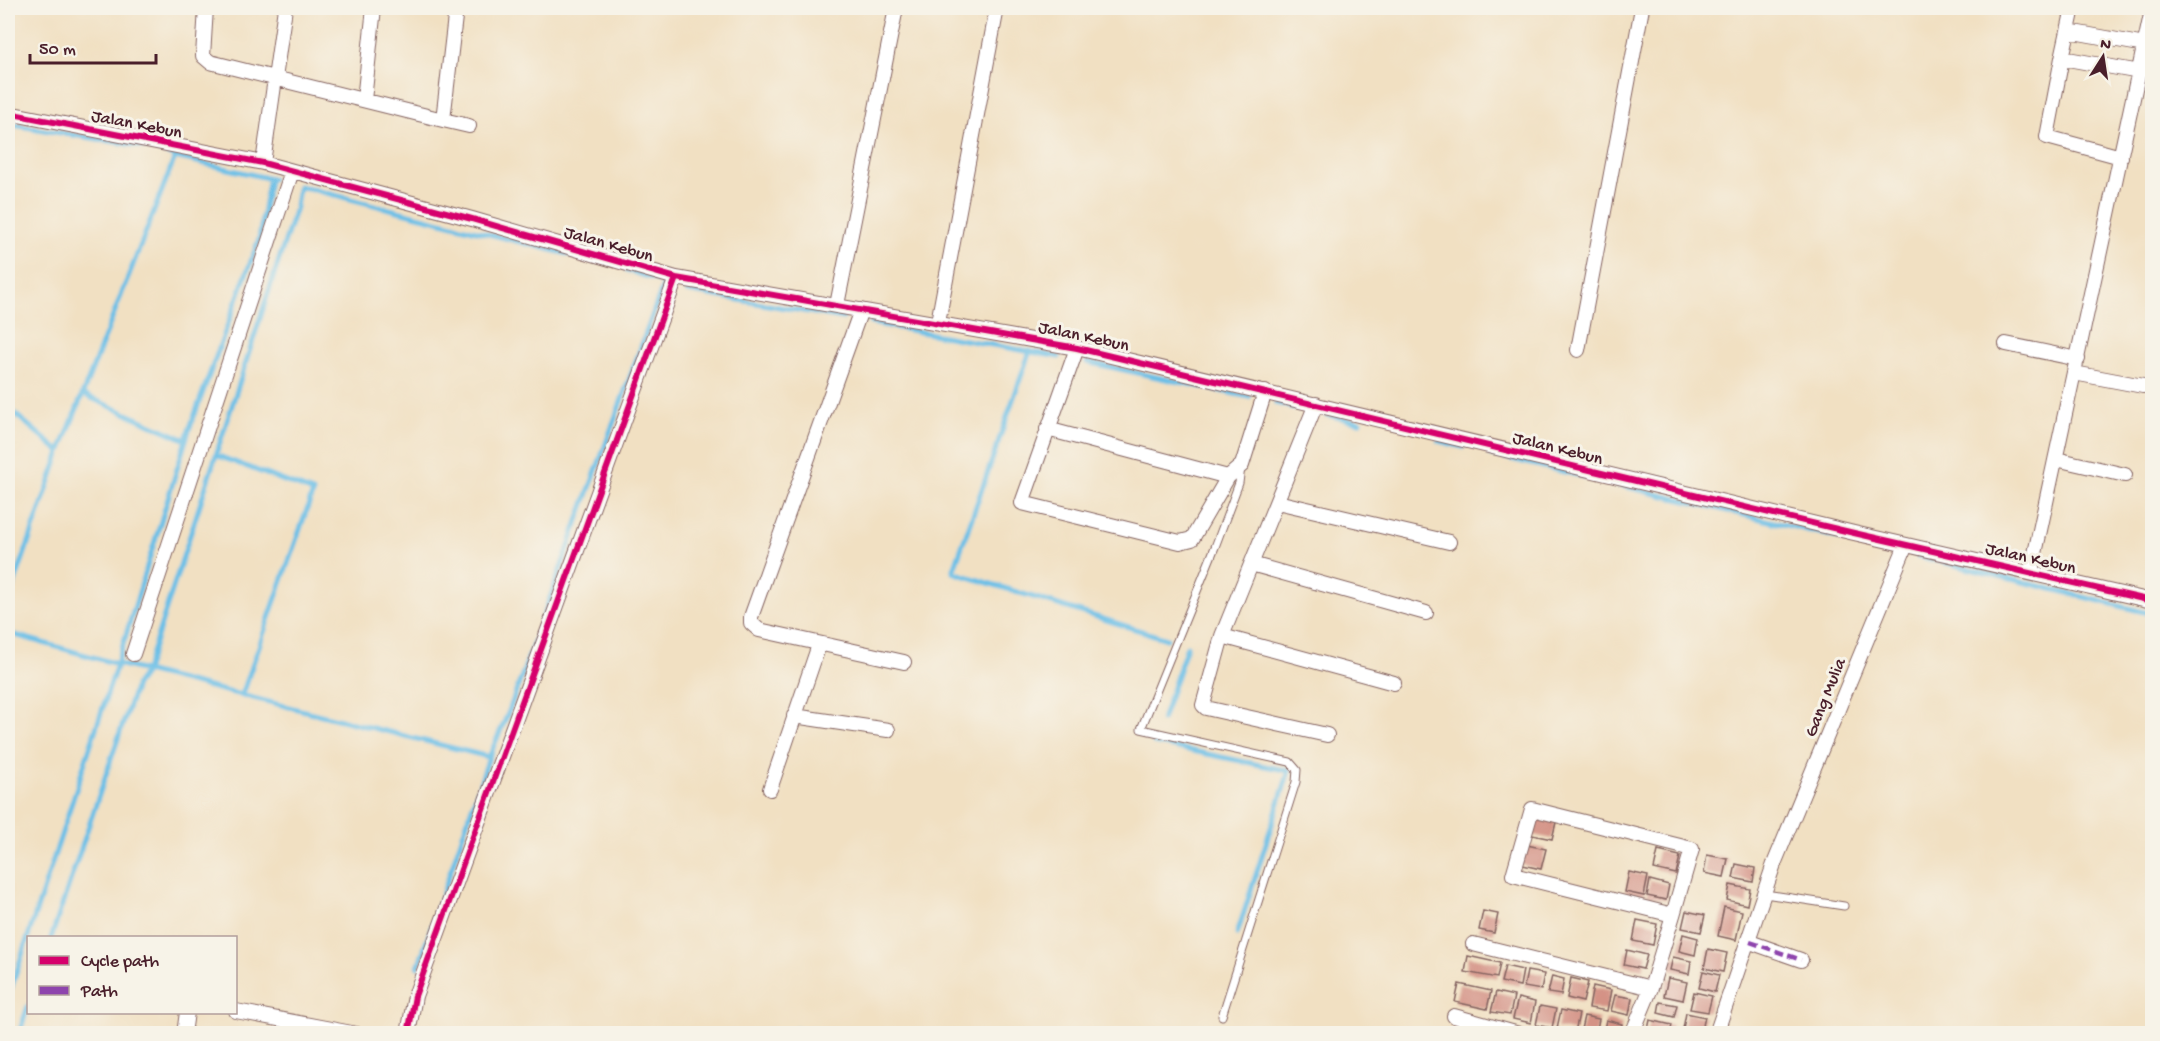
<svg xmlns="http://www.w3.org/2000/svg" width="2160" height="1041" font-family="'Gochi Hand',sans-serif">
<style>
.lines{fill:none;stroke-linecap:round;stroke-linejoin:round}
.stream{stroke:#6bbfe7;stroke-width:5}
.building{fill:#d49285}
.lane-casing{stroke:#846360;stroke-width:9}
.street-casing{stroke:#846360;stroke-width:16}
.lane{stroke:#fff;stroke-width:7}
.street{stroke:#fff;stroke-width:14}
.quiet{stroke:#8e44ad;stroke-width:4.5;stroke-dasharray:9 4.5;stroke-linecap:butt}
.cycleway-casing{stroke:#f7f3e8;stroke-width:10}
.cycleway{stroke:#d6006c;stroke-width:6}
.labels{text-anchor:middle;stroke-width:6;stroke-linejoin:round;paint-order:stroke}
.street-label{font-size:18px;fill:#4a1f2b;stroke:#f7f3e8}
</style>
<rect width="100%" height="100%" fill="#f7f3e8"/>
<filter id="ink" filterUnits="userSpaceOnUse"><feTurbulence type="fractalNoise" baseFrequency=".0167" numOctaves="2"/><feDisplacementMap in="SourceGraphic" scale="12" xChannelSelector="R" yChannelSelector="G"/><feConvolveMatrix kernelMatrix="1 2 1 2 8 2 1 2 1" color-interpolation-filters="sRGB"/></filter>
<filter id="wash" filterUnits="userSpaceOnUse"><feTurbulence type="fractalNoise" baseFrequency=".008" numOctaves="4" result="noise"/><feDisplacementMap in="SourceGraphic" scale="24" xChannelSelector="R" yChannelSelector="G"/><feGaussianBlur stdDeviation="1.35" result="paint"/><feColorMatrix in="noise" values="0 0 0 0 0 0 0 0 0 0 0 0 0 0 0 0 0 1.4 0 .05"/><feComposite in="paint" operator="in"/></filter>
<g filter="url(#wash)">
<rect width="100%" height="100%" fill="#f1e0c2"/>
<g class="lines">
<path class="stream" d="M8 124 157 149 175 157 60 452 8 602
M175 157 272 179
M269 178 259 239 188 433 117 664 489 757 418 967
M627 270 665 283
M687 291 843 318
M871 323 1059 357
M1030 351 953 572 1167 639
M1087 362 1249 397
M82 394 186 440
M1276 403 1299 409
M8 408 60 452
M1327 415 1360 422
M1439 441 1463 447
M1490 454 1890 550
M1918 556 2152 614
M8 633 117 664 8 998
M242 695 313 492 216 455 296 207 299 186 595 261
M1162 720 1187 646
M1154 743 1289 771 1237 934
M489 757 509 711 664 283
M51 938 136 685 146 671 216 455
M19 1034 28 1006
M795 1034 796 1029 809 1034"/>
</g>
<g id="blocks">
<path class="building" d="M1531 813 1557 818 1552 839 1527 834Z
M1522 844 1546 849 1541 869 1518 864Z
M1658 851 1680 856 1676 874 1654 869Z
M1707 855 1728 859 1724 877 1704 873Z
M1736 864 1755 868 1753 882 1733 878Z
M1629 872 1648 876 1644 896 1625 892Z
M1650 880 1669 885 1666 900 1647 896Z
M1730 885 1750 889 1747 905 1727 900Z
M1724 907 1742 911 1736 940 1718 936Z
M1483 911 1498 914 1494 933 1479 930Z
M1686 911 1705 915 1701 932 1682 928Z
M1637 920 1657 924 1653 945 1633 941Z
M1683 934 1698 938 1695 955 1679 951Z
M1708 949 1727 953 1723 972 1704 968Z
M1627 950 1647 955 1643 969 1624 965Z
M1468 956 1500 963 1497 978 1465 972Z
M1673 957 1691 961 1689 974 1670 970Z
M1505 966 1523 970 1520 986 1501 982Z
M1527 971 1544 974 1541 990 1524 987Z
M1703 971 1719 975 1715 992 1699 988Z
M1552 976 1564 979 1561 995 1548 993Z
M1571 978 1588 982 1583 1002 1567 998Z
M1668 978 1687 982 1683 1000 1664 996Z
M1459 984 1491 991 1487 1009 1455 1002Z
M1593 986 1611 990 1607 1011 1589 1008Z
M1496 992 1514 996 1510 1015 1491 1012Z
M1694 992 1712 996 1708 1012 1690 1009Z
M1615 995 1632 998 1629 1015 1611 1011Z
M1518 998 1535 1002 1531 1023 1513 1019Z
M1660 1002 1677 1005 1674 1017 1658 1013Z
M1540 1006 1556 1009 1552 1028 1536 1025Z
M1561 1010 1579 1014 1575 1032 1557 1028Z
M1686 1013 1705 1017 1701 1034H1682Z
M1584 1016 1599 1019 1596 1034H1580Z
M1606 1020 1622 1024 1620 1034H1603Z
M1650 1020 1672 1025 1670 1034H1647Z"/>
</g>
</g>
<g filter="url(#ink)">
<use href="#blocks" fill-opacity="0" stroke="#846360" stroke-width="1.5"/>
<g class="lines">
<g class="lane-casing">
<path id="lane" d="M1765 894 1844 906
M1222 1016 1296 782 1297 770 1290 762 1141 729 1215 547 1239 483 1241 467"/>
</g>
<g class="street-casing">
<path id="street" d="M206 8 203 56 210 62 443 120 456 8
M2073 8 2062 58 2140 72
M2068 31 2145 45
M2062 58 2047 137 2121 157
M364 100 374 8
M8 113 263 163 472 219 676 278 1077 348 1854 533 2152 601
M443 120 469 126
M263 163 285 8
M837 305 896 8
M861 310 751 617V623L759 630 904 662
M938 322 997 8
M2006 344 2078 359
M1077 348 1022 503 1180 542 1192 539 1228 477 1242 465 1265 392
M1578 350 1642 8
M2074 373 2143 386
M1316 404 1222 636 1203 705 1206 708 1327 735
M1047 429 1228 477
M2056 459 2125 475
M1277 502 1449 542
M1251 564 1426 613
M2031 572 2152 10
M1222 636 1394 683
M133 654 292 171
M794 716 888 730
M770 789 819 645
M1532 809 1692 849 1673 915 1513 875Z
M1750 942 1801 960
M1473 944 1651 988 1673 915
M236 1011 357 1034
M1454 1016 1519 1034
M184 1034 187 1012
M408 1034 415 996 676 278
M1632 1034 1651 988
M1716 1034 1774 864 1906 545"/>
</g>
<use href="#lane" class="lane"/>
<use href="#street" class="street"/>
<path class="quiet" d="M1750 942 1801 960"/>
<g class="cycleway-casing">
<path id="cycleway" d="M8 113 263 163 472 219 676 278 1077 348 1854 533 2152 601
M408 1034 415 996 676 278"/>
</g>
<use href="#cycleway" class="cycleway"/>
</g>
</g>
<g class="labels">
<g class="street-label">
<text transform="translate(137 123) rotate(11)" y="6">Jalan Kebun</text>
<text transform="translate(609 243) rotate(16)" y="6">Jalan Kebun</text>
<text transform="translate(1084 335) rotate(12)" y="6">Jalan Kebun</text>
<text transform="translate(1558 447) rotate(14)" y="6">Jalan Kebun</text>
<text transform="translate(2031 557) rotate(13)" y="6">Jalan Kebun</text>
<text transform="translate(1824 697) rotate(-68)" y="6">Gang Mulia</text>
</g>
</g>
<rect width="2160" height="1041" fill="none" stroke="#f7f3e8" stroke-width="30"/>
<rect x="27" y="936" width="210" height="78" fill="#f7f3e8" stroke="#b29e9c" stroke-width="1.5"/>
<rect x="39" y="956" width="30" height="9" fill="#d6006c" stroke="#b29e9c" stroke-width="1.5"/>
<text x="81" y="966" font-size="18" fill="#4a1f2b">Cycle path</text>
<rect x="39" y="986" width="30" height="9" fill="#8e44ad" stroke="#b29e9c" stroke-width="1.5"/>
<text x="81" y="996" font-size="18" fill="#4a1f2b">Path</text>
<g transform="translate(2103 57) rotate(12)" stroke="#f7f3e8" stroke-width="4.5" paint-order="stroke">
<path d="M0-4.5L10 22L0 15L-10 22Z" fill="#4a1f2b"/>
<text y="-9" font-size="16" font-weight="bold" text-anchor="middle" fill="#4a1f2b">N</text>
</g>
<path d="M30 54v9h126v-9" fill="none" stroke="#4a1f2b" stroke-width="3"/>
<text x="39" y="54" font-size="18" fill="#4a1f2b" stroke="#f7f3e8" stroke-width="4.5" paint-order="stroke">50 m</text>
</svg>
